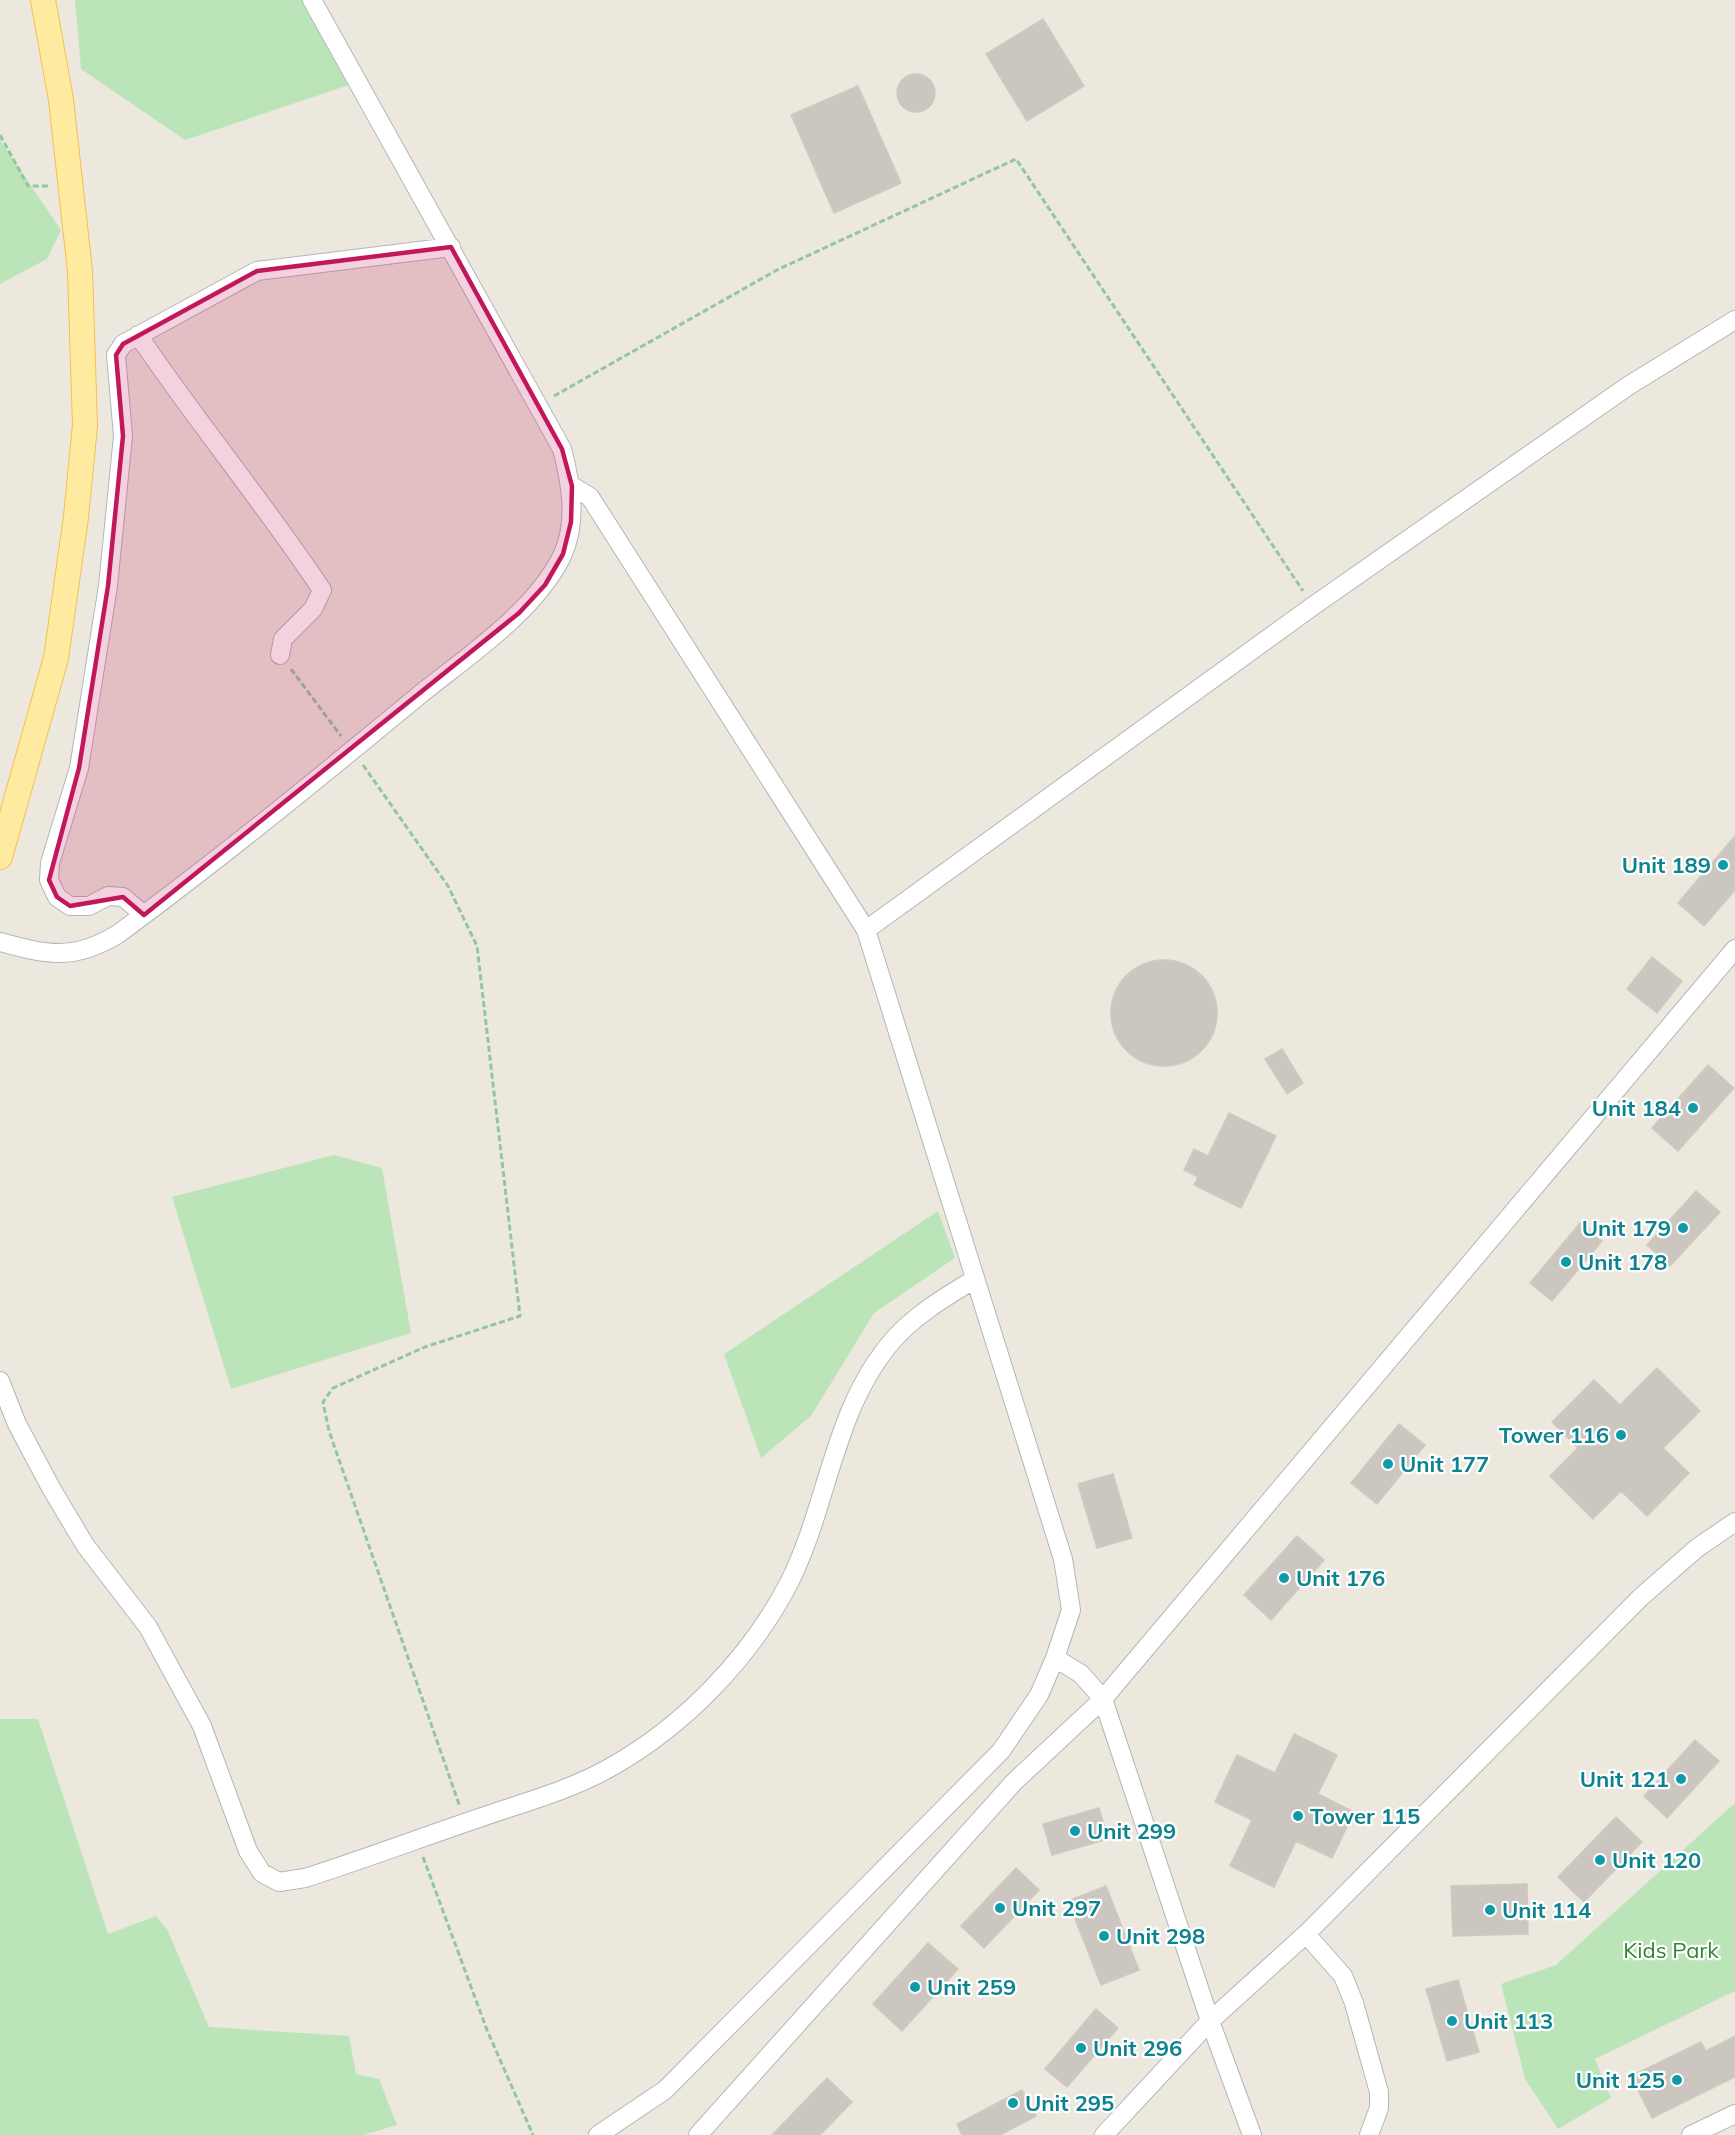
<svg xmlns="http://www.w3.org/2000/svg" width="1735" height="2135" font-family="Mulish,sans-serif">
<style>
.green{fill:#bbe5b9}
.building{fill:#ccc6c0;stroke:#d0c9bd;stroke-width:1.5}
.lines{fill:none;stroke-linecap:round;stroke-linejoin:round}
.minor-casing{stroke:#b2b6ba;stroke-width:20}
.major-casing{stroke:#f7be4c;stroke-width:26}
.path{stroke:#92c79e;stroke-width:3;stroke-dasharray:6 3;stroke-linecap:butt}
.minor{stroke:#fff;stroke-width:18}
.major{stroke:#ffeba0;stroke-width:24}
.marked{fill:#c2185b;fill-opacity:0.2;stroke:#c2185b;stroke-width:4.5;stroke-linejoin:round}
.culture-dot{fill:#0f9aa8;stroke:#fff;stroke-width:2}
.labels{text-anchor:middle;stroke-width:4.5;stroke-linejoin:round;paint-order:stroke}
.culture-label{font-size:22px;font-weight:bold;fill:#0d838f;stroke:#fff;text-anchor:start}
.park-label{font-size:22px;fill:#318631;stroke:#fff}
</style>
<rect width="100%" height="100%" fill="#ece8de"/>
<path class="green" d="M75 0H322L349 85 185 140 81 69Z
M0 140 61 230 47 259 0 284Z
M334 1155 382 1168 411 1333 231 1389 172 1197Z
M938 1211 955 1258 874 1313 811 1416 761 1458 724 1354Z
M0 1719H38L108 1934 156 1916 167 1929 209 2027 349 2036 356 2074 379 2079 397 2125 363 2135H0Z
M1735 1803V1991L1595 2059 1611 2098 1558 2129 1525 2079 1501 1984 1556 1965Z"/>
<path class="building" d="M1043 19 1084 86 1027 121 986 54Z
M897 93a19 19 0 1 1 38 0a19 19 0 1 1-38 0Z
M858 86 901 183 834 213 791 115Z
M1735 836V890L1704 926 1678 903Z
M1652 957 1682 981 1657 1013 1627 989Z
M1111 1013a53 53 0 1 1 106 0a53 53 0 1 1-106 0Z
M1282 1049 1303 1083 1287 1094 1265 1059Z
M1708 1065 1734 1088 1678 1151 1652 1128Z
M1229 1113 1276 1136 1241 1208 1194 1185 1198 1177 1184 1170 1194 1149 1208 1156Z
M1696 1191 1720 1212 1670 1266 1647 1245Z
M1580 1223 1602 1241 1552 1301 1530 1283Z
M1657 1368 1700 1411 1663 1448 1689 1473 1647 1516 1621 1491 1593 1519 1550 1476 1578 1448 1552 1422 1594 1380 1620 1405Z
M1399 1424 1425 1445 1377 1504 1351 1483Z
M1113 1474 1132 1538 1097 1548 1078 1484Z
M1297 1536 1324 1560 1271 1620 1244 1595Z
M1294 1734 1337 1755 1318 1794 1354 1812 1332 1858 1296 1841 1274 1887 1230 1866 1252 1820 1215 1802 1237 1755 1275 1773Z
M1695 1740 1719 1761 1667 1818 1644 1796Z
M1099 1808 1108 1839 1052 1855 1043 1824Z
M1616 1817 1642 1842 1584 1902 1558 1877Z
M1016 1868 1039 1890 984 1948 961 1926Z
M1527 1884 1528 1934 1453 1936 1451 1886Z
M1106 1886 1139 1970 1101 1985 1068 1901Z
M928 1943 958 1969 902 2031 873 2004Z
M1458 1980 1479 2052 1447 2061 1426 1989Z
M1096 2009 1118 2028 1067 2087 1045 2069Z
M1735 2036V2077L1652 2118 1631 2076 1701 2042 1706 2051Z
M827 2078 852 2102 820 2135H772Z
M1022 2090 1036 2116 1000 2135H962L957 2124Z"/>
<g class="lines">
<g class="minor-casing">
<path id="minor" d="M138 335C197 422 264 503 322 590L313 609 283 639 280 655
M572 486 590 497 866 930 1063 1559 1071 1610 1055 1658 1039 1695 1001 1751 665 2090 598 2135
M144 915 123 897 108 896 89 906H70L57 897 49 880 50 863 79 768 108 586 123 436 116 355 123 344 257 271 451 247
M866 930 1313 606 1628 386 1735 320
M0 942C47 955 74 961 118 934 220 859 319 778 417 697 466 657 534 613 562 556 578 522 571 483 562 449L312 0
M0 1381 17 1424 51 1488 85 1545 148 1627 202 1726 248 1851 262 1873 279 1882 305 1878C364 1859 423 1837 482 1817 525 1802 571 1790 611 1767 684 1726 750 1658 789 1583 829 1504 833 1408 894 1339 916 1314 947 1296 975 1279
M1055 1658 1081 1674 1103 1699 1210 2021 1252 2135
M1306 1934 1343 1976 1354 2003 1379 2092V2108L1369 2135
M698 2135 1014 1782 1103 1699 1735 949
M1104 2135 1210 2021 1306 1934 1641 1597 1697 1548 1735 1522
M1691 2135 1735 2114"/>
</g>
<g class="major-casing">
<path id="major" d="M0 857 56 658 76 517 85 425 80 271 61 100 43 0"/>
</g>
<path class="path" d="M0 135 28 186H49
M554 396 777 270 1016 159 1303 591
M291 669 341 736
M363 765 448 886 477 946 520 1316 425 1347 333 1388 323 1402 329 1431 460 1807
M423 1857 487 2030 533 2135"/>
<use href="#minor" class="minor"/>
<use href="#major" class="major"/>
</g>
<path class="marked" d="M451 247 562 449 572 486 571 522 563 554 545 585 519 613 144 915 123 897 70 906 57 897 49 880 79 768 108 586 123 436 116 355 123 344 257 271Z"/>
<g class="culture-dot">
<circle cx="1723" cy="865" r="6"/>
<circle cx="1693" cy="1108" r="6"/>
<circle cx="1683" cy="1228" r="6"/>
<circle cx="1566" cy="1262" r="6"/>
<circle cx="1621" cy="1435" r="6"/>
<circle cx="1388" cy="1464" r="6"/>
<circle cx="1284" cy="1578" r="6"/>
<circle cx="1681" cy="1779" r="6"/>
<circle cx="1298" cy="1816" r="6"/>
<circle cx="1075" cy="1831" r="6"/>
<circle cx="1600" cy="1860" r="6"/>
<circle cx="1000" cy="1908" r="6"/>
<circle cx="1490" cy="1910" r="6"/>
<circle cx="1104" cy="1936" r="6"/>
<circle cx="915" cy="1987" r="6"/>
<circle cx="1452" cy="2021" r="6"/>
<circle cx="1081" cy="2048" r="6"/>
<circle cx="1677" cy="2080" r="6"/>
<circle cx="1013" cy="2103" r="6"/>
</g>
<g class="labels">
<g class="culture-label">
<text x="1711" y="873" text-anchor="end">Unit 189</text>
<text x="1681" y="1116" text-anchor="end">Unit 184</text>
<text x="1671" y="1236" text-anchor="end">Unit 179</text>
<text x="1578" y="1270">Unit 178</text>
<text x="1609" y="1443" text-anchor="end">Tower 116</text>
<text x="1400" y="1472">Unit 177</text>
<text x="1296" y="1586">Unit 176</text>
<text x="1669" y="1787" text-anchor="end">Unit 121</text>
<text x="1310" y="1824">Tower 115</text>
<text x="1087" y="1839">Unit 299</text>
<text x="1612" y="1868">Unit 120</text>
<text x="1012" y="1916">Unit 297</text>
<text x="1502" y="1918">Unit 114</text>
<text x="1116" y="1944">Unit 298</text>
<text x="927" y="1995">Unit 259</text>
<text x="1464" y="2029">Unit 113</text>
<text x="1093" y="2056">Unit 296</text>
<text x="1665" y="2088" text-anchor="end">Unit 125</text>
<text x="1025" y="2111">Unit 295</text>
</g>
<g class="park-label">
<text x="1671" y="1958">Kids Park</text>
</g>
</g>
</svg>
